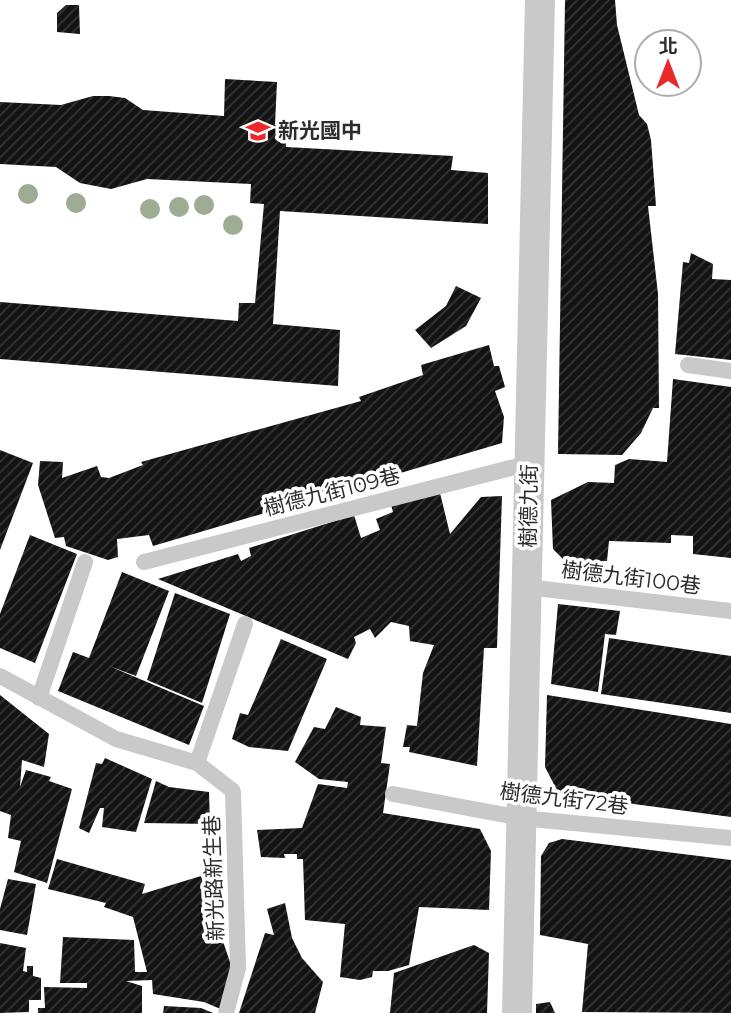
<svg xmlns="http://www.w3.org/2000/svg" width="731" height="1013" font-family="Montserrat,'Noto Sans TC',sans-serif">
<style>
.building{fill:url(#building-hatch)}
.lines{fill:none;stroke-linecap:round;stroke-linejoin:round}
.lane{stroke:#c9c9c9;stroke-width:16}
.street{stroke:#c9c9c9;stroke-width:30}
.tree{fill:#9dac92}
.labels{text-anchor:middle;stroke-width:7;stroke-linejoin:round;paint-order:stroke}
.poi-label{font-size:21px;font-weight:bold;fill:#2c2c2c;stroke:#fff;text-anchor:start}
.street-label{font-size:21px;fill:#2c2c2c;stroke:#fff}
</style>
<defs>
<pattern id="building-hatch" width="6" height="6" patternUnits="userSpaceOnUse" patternTransform="scale(1.75)"><rect width="6" height="6" fill="#131313"/><path d="M-1 1l2-2M0 6l6-6M5 7l2-2" fill="none" stroke="#363636"/></pattern>
</defs>
<rect width="100%" height="100%" fill="#fff"/>
<path class="building" d="M565 0H615L617 25 639 115 647 124 651 140 656 206H648L658 294 659 408H653L641 433 622 455 558 454Z
M66 5H79L80 34 57 32V13Z
M225 79 277 82 275 125H287L286 147 453 156 451 170 488 173V224L280 211 273 324 340 330 338 386 0 359V302L238 321 239 303H255L264 204 250 203 251 184 147 179 111 189 80 183 56 167 0 164V102L61 105 93 96H109L125 98 143 110 224 116Z
M691 253 713 264 712 279 731 280V360L675 354 683 262 689 263Z
M456 286 481 298 466 326 431 348 415 330 446 306Z
M489 345 494 366H499L505 387 495 391 504 417 502 443 153 546 149 535 117 539 118 557 108 560 66 546 64 537 55 538 38 485 40 461 63 462 62 478 97 466 101 477 109 478 143 465 141 462 361 401 359 397 423 375 421 365Z
M673 379 731 387V558L693 554V536L671 535V543L609 541 607 561 566 562 553 549 551 500 588 482 614 483 615 465 629 459 667 462Z
M0 450 33 463 0 550Z
M440 493 450 534 481 497 502 496 497 648H484L477 766 409 752 410 747H403L407 725 417 726 423 673 434 645 410 641 409 626 391 622 375 638 370 629 354 637 356 643 348 659 158 579 238 554 241 561 251 556 249 548 354 515 361 538 380 530 376 519 393 512 391 505Z
M30 535 77 554 35 663 0 648V614Z
M122 572 169 591 136 676 109 666 204 706 189 745 58 691 73 652 89 658Z
M175 593 230 614 202 703 147 680Z
M558 604 620 611 616 635 605 634 598 692 551 684Z
M609 638 731 656V713L601 694Z
M281 639 327 659 288 751 249 747 232 739 240 713 248 715Z
M0 695 49 734 44 767 22 760 20 787 26 770 51 777 49 781 72 789 47 883 14 872 21 841 8 838 11 815 0 811Z
M547 695 731 724V817L559 794 545 767Z
M336 707 361 717 360 725 386 727 381 763 390 764 383 813 480 829 491 851 489 910 419 907 409 965 388 971H373L372 977 360 980 340 977 345 924 305 920 303 859H297V854H284L285 858 261 857 257 830 302 828 318 784 347 788 348 782 319 779 295 762 314 727 325 729Z
M105 758 152 779 136 832 102 827 104 808H100L89 833 79 828 96 763 102 764Z
M156 781 169 787 209 792 210 824 144 823Z
M562 839 731 860V1013L582 1012 588 944 540 935 541 856 549 843Z
M57 859 145 884 142 894 201 876 232 968 223 1010 204 1002 153 994 152 980 126 981 142 986V1013H38V1008H45L44 987 87 988V983H60L63 937 134 940 135 972H147L133 917 104 907 106 903 48 889Z
M8 879 36 884 27 935 0 930V909Z
M285 903 292 938 302 958 323 982 315 1013H239L265 933 274 935 267 909Z
M0 943 26 948 23 971 27 972V966H33V976L41 978V1000H29V1012L0 1013Z
M474 945 489 953 487 1013H390L394 973Z
M550 1002 555 1013H536V1004Z
M164 1006 201 1008 213 1013H163Z"/>
<g class="lines">
<path class="lane" d="M688 365 731 371
M144 562 530 463
M527 587 731 611
M0 676 116 739 197 763 233 791 238 968 226 1013
M39 698 85 562
M197 763 245 624
M393 794 521 818 731 838"/>
<path class="street" d="M517 1013 540 0"/>
</g>
<g class="tree">
<circle cx="28" cy="194" r="10"/>
<circle cx="76" cy="203" r="10"/>
<circle cx="204" cy="205" r="10"/>
<circle cx="179" cy="207" r="10"/>
<circle cx="150" cy="209" r="10"/>
<circle cx="233" cy="225" r="10"/>
</g>
<defs>
<g id="school-bare" transform="scale(1.89)"><path d="M0-5L7-2L0 1L-7-2ZM-4 1L0 2.5L4 1V4Q0 6-4 4Z" fill="#e9282c" stroke="#fff" stroke-width="2.5" paint-order="stroke"/></g>
</defs>
<g fill-rule="evenodd">
<use href="#school-bare" x="258" y="131"/>
</g>
<g class="labels">
<g class="poi-label">
<text x="278" y="138">新光國中</text>
</g>
<g class="street-label">
<text transform="translate(332 492) rotate(-14)" y="7">樹德九街109巷</text>
<text transform="translate(529 506) rotate(-89)" y="7">樹德九街</text>
<text transform="translate(631 578) rotate(7)" y="7">樹德九街100巷</text>
<text transform="translate(564 799) rotate(7)" y="7">樹德九街72巷</text>
<text transform="translate(214 878) rotate(-92)" y="7">新光路新生巷</text>
</g>
</g>
<g transform="translate(668 63)"><circle r="33" fill="#ffffff" stroke="#ababab" stroke-width="2"/>
<path d="M0-5L12 26L0 18L-12 26Z" fill="#e9282c"/>
<text y="-10" font-size="19" font-weight="bold" text-anchor="middle" fill="#2c2c2c">北</text>
</g>
</svg>
